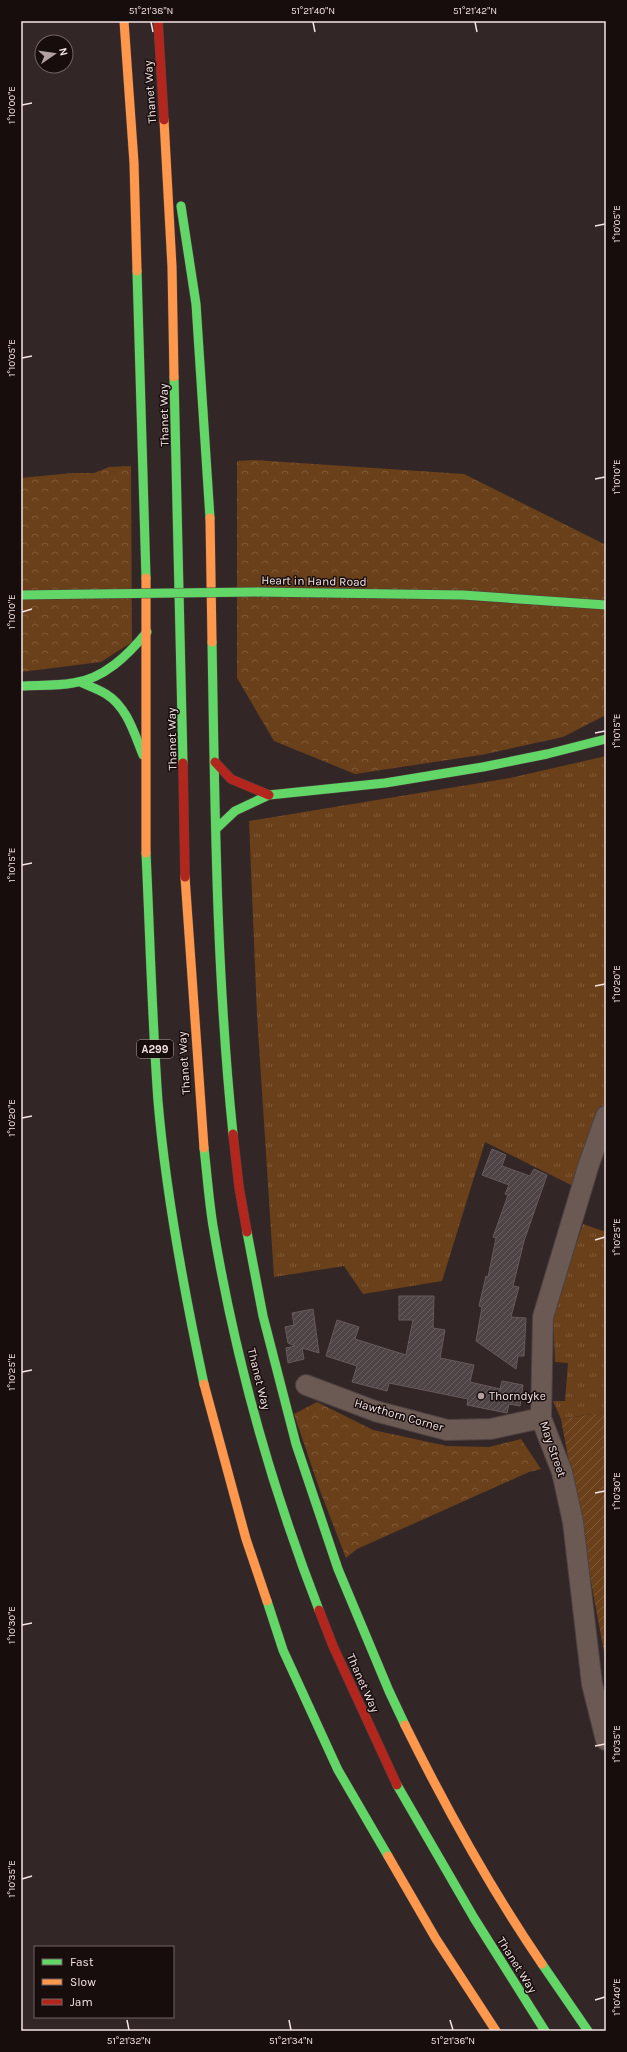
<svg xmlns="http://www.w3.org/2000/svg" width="627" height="2052" font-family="Karla,sans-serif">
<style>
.grass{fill:url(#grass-tufts)}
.forest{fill:url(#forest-crowns)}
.garden{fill:url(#garden-furrows)}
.building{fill:url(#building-hatch);stroke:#665a5c}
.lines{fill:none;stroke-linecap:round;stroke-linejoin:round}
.street-casing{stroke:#4d4141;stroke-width:22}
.fast-casing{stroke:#4d4141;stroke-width:10}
.slow-casing{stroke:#4d4141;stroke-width:10}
.jam-casing{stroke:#4d4141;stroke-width:10}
.street{stroke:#6b5953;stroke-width:20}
.fast{stroke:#63d668;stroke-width:9}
.slow{stroke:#ff974d;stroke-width:9}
.jam{stroke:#b3261e;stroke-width:9}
.fast-bridge-casing{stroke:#4d4141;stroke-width:10;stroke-linecap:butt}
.fast-bridge{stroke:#63d668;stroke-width:9}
.ticks{fill:none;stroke:#f5e3e3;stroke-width:1.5}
.poi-dot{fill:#b1a1a1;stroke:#180d0d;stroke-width:1.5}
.labels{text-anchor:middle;stroke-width:3;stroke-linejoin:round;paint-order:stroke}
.shield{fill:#180d0d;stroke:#b3a3a3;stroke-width:1}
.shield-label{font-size:11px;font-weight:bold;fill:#f5e3e3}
.street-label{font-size:12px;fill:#f5e3e3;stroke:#180d0d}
.poi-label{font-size:12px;fill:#f5e3e3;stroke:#180d0d;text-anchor:start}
.neatline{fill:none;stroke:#f5e3e3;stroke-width:1.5}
.ticks-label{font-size:10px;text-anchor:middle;fill:#f5e3e3}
</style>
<defs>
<pattern id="grass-tufts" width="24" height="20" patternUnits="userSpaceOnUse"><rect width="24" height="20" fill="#694019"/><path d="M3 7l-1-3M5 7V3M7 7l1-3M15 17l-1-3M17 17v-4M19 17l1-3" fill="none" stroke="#7f5b3a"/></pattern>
<pattern id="forest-crowns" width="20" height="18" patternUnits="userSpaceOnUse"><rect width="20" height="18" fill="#694019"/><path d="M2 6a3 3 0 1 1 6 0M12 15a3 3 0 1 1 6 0" fill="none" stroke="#7f5b3a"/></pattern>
<pattern id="garden-furrows" width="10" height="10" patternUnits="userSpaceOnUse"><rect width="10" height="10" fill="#694019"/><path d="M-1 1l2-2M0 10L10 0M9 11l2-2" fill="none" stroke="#7f5b3a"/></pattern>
<pattern id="building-hatch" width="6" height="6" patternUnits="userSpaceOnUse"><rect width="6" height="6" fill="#4e4345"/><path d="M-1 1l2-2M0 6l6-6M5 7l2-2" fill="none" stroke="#685e60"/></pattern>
</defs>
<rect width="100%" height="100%" fill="#332626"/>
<path class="grass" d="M606 756V1106L573 1186 485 1142 442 1281 363 1294 344 1266 274 1277 257 1015 249 821 510 778Z
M583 1224 606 1232V1412L561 1419 553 1401H565L568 1363 555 1362 553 1313Z"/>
<path class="forest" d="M254 460 464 474 606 545V715L563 737 481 755 355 774 274 741 237 678V461Z
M131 466 132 642 101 662 21 672V478L72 473H94L109 467Z
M317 1402 373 1430 447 1446 489 1447 521 1439 541 1469 529 1472 357 1549 346 1558 319 1488 294 1414Z"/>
<path class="garden" d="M606 1412V1663L561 1419Z"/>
<path class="building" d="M492 1149 506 1155 502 1166 530 1176 534 1169 547 1175 524 1241 513 1286 519 1287 511 1317 526 1318 524 1356H518L516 1369 476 1341 482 1307 479 1306 486 1276 488 1277 496 1238 493 1237 508 1195 505 1194 509 1185 482 1175Z
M399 1296H434L433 1328 445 1330 440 1358 474 1365 470 1382 500 1389 502 1381 523 1385 520 1406 509 1404 507 1413 467 1405 468 1399 389 1383 387 1391 352 1382 357 1366 326 1356 337 1320 359 1327 355 1339 406 1355 413 1320H399Z
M313 1309 319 1353 302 1348 304 1359 288 1363 286 1348 295 1346 288 1343 285 1327 294 1325 292 1313Z"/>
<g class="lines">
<g class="street-casing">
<path id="street" d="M606 1116 589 1164 543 1317 541 1418 562 1472 573 1522 592 1684 606 1740
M306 1385 375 1411 447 1430 491 1429 541 1418"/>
</g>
<g class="fast-casing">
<path id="fast" d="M181 206 196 304 210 518
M137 271 146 578
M174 377 183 763
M257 592 463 595 606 605
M21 595 92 594
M212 642C215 806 216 970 233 1134
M80 682C89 686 98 689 106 694 127 707 134 733 143 755
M21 686C38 685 56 686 73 683 104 679 128 655 147 632
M483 767 547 754 606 739
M217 828 235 811 269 795 385 783 483 767
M146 853C150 936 152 1019 158 1101 166 1196 184 1291 204 1384
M204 1148C207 1174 209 1201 213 1226 235 1358 271 1486 319 1610
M247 1232 263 1316 296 1444 338 1569 389 1691 405 1725
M267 1601 283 1650 338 1770 388 1856
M397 1785 474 1918 545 2031
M542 1964 588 2031"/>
</g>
<g class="slow-casing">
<path id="slow" d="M124 21 134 163 137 271
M164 120 172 267 174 377
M210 518 212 642
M146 578V853
M185 877 204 1148
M204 1384 246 1539 267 1601
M405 1725C446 1808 490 1888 542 1964
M388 1856 436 1939 496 2031"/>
</g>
<g class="jam-casing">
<path id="jam" d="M158 21 164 120
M215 762 231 779 269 795
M183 763 185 877
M233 1134 239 1187 247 1232
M319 1610 333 1646 397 1785"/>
</g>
<use href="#street" class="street"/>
<use href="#fast" class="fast"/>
<use href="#slow" class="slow"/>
<use href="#jam" class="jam"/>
<g class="fast-bridge-casing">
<path id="fast-bridge" d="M92 594 257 592"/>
</g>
<use href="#fast-bridge" class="fast-bridge"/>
</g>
<path class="ticks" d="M151 22 153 32M313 22 315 32M475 22 477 32M22 105 32 103M595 226 605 224M22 358 32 356M595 479 605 477M22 612 32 609M595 733 605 731M22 865 32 863M595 986 605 984M22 1118 32 1116M595 1240 605 1237M22 1372 32 1370M595 1493 605 1491M22 1625 32 1623M595 1746 605 1744M22 1879 32 1876M595 2000 605 1997M127 2020 129 2030M289 2020 291 2030M450 2020 453 2030"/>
<circle class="poi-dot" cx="481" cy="1396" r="4"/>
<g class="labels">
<rect class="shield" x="137" y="1040" width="36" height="18" rx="3"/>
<g class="shield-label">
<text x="155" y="1053">A299</text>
</g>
<g class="street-label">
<text transform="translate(150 92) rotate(-94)" y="4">Thanet Way</text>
<text transform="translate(164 415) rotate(-91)" y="4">Thanet Way</text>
<text transform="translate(314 581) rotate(1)" y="4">Heart in Hand Road</text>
<text transform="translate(172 739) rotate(-91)" y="4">Thanet Way</text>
<text transform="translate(184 1063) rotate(-94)" y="4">Thanet Way</text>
<text transform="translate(259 1379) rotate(76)" y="4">Thanet Way</text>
<text transform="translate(399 1415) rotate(16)" y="4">Hawthorn Corner</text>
<text transform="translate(553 1449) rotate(71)" y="4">May Street</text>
<text transform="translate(363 1683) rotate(66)" y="4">Thanet Way</text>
<text transform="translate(517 1965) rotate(58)" y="4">Thanet Way</text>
</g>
<g class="poi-label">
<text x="489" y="1400">Thorndyke</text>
</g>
</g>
<rect width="627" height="2052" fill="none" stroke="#180d0d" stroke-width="44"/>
<rect x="34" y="1946" width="140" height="72" fill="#180d0d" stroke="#706363"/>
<rect x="42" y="1959" width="20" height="6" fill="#63d668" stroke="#706363"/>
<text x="70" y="1966" font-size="12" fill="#f5e3e3">Fast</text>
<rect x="42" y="1979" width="20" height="6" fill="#ff974d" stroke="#706363"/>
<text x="70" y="1986" font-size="12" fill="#f5e3e3">Slow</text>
<rect x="42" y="1999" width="20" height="6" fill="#b3261e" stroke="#706363"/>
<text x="70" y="2006" font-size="12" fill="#f5e3e3">Jam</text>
<g transform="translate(54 54) rotate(77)"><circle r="19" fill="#180d0d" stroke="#706363"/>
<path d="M0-3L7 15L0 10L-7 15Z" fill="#b1a1a1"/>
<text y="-6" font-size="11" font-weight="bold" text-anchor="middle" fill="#f5e3e3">N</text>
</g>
<rect x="22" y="22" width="583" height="2008" class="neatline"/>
<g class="ticks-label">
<text x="151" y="14">51°21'38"N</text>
<text x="313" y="14">51°21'40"N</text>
<text x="475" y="14">51°21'42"N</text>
<text transform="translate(11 105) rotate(-90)" y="4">1°10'00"E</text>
<text transform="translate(616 224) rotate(-90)" y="4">1°10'05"E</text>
<text transform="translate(11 358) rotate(-90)" y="4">1°10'05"E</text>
<text transform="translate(616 477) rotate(-90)" y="4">1°10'10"E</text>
<text transform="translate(11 612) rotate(-90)" y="4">1°10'10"E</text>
<text transform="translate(616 731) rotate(-90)" y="4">1°10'15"E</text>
<text transform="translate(11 865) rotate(-90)" y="4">1°10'15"E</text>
<text transform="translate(616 984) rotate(-90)" y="4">1°10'20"E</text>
<text transform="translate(11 1118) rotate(-90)" y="4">1°10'20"E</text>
<text transform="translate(616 1237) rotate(-90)" y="4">1°10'25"E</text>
<text transform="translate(11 1372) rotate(-90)" y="4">1°10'25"E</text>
<text transform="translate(616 1491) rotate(-90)" y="4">1°10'30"E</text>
<text transform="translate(11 1625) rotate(-90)" y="4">1°10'30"E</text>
<text transform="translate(616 1744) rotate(-90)" y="4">1°10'35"E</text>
<text transform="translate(11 1879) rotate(-90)" y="4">1°10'35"E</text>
<text transform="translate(616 1997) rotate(-90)" y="4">1°10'40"E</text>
<text x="129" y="2044">51°21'32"N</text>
<text x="291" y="2044">51°21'34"N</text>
<text x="453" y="2044">51°21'36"N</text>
</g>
</svg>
